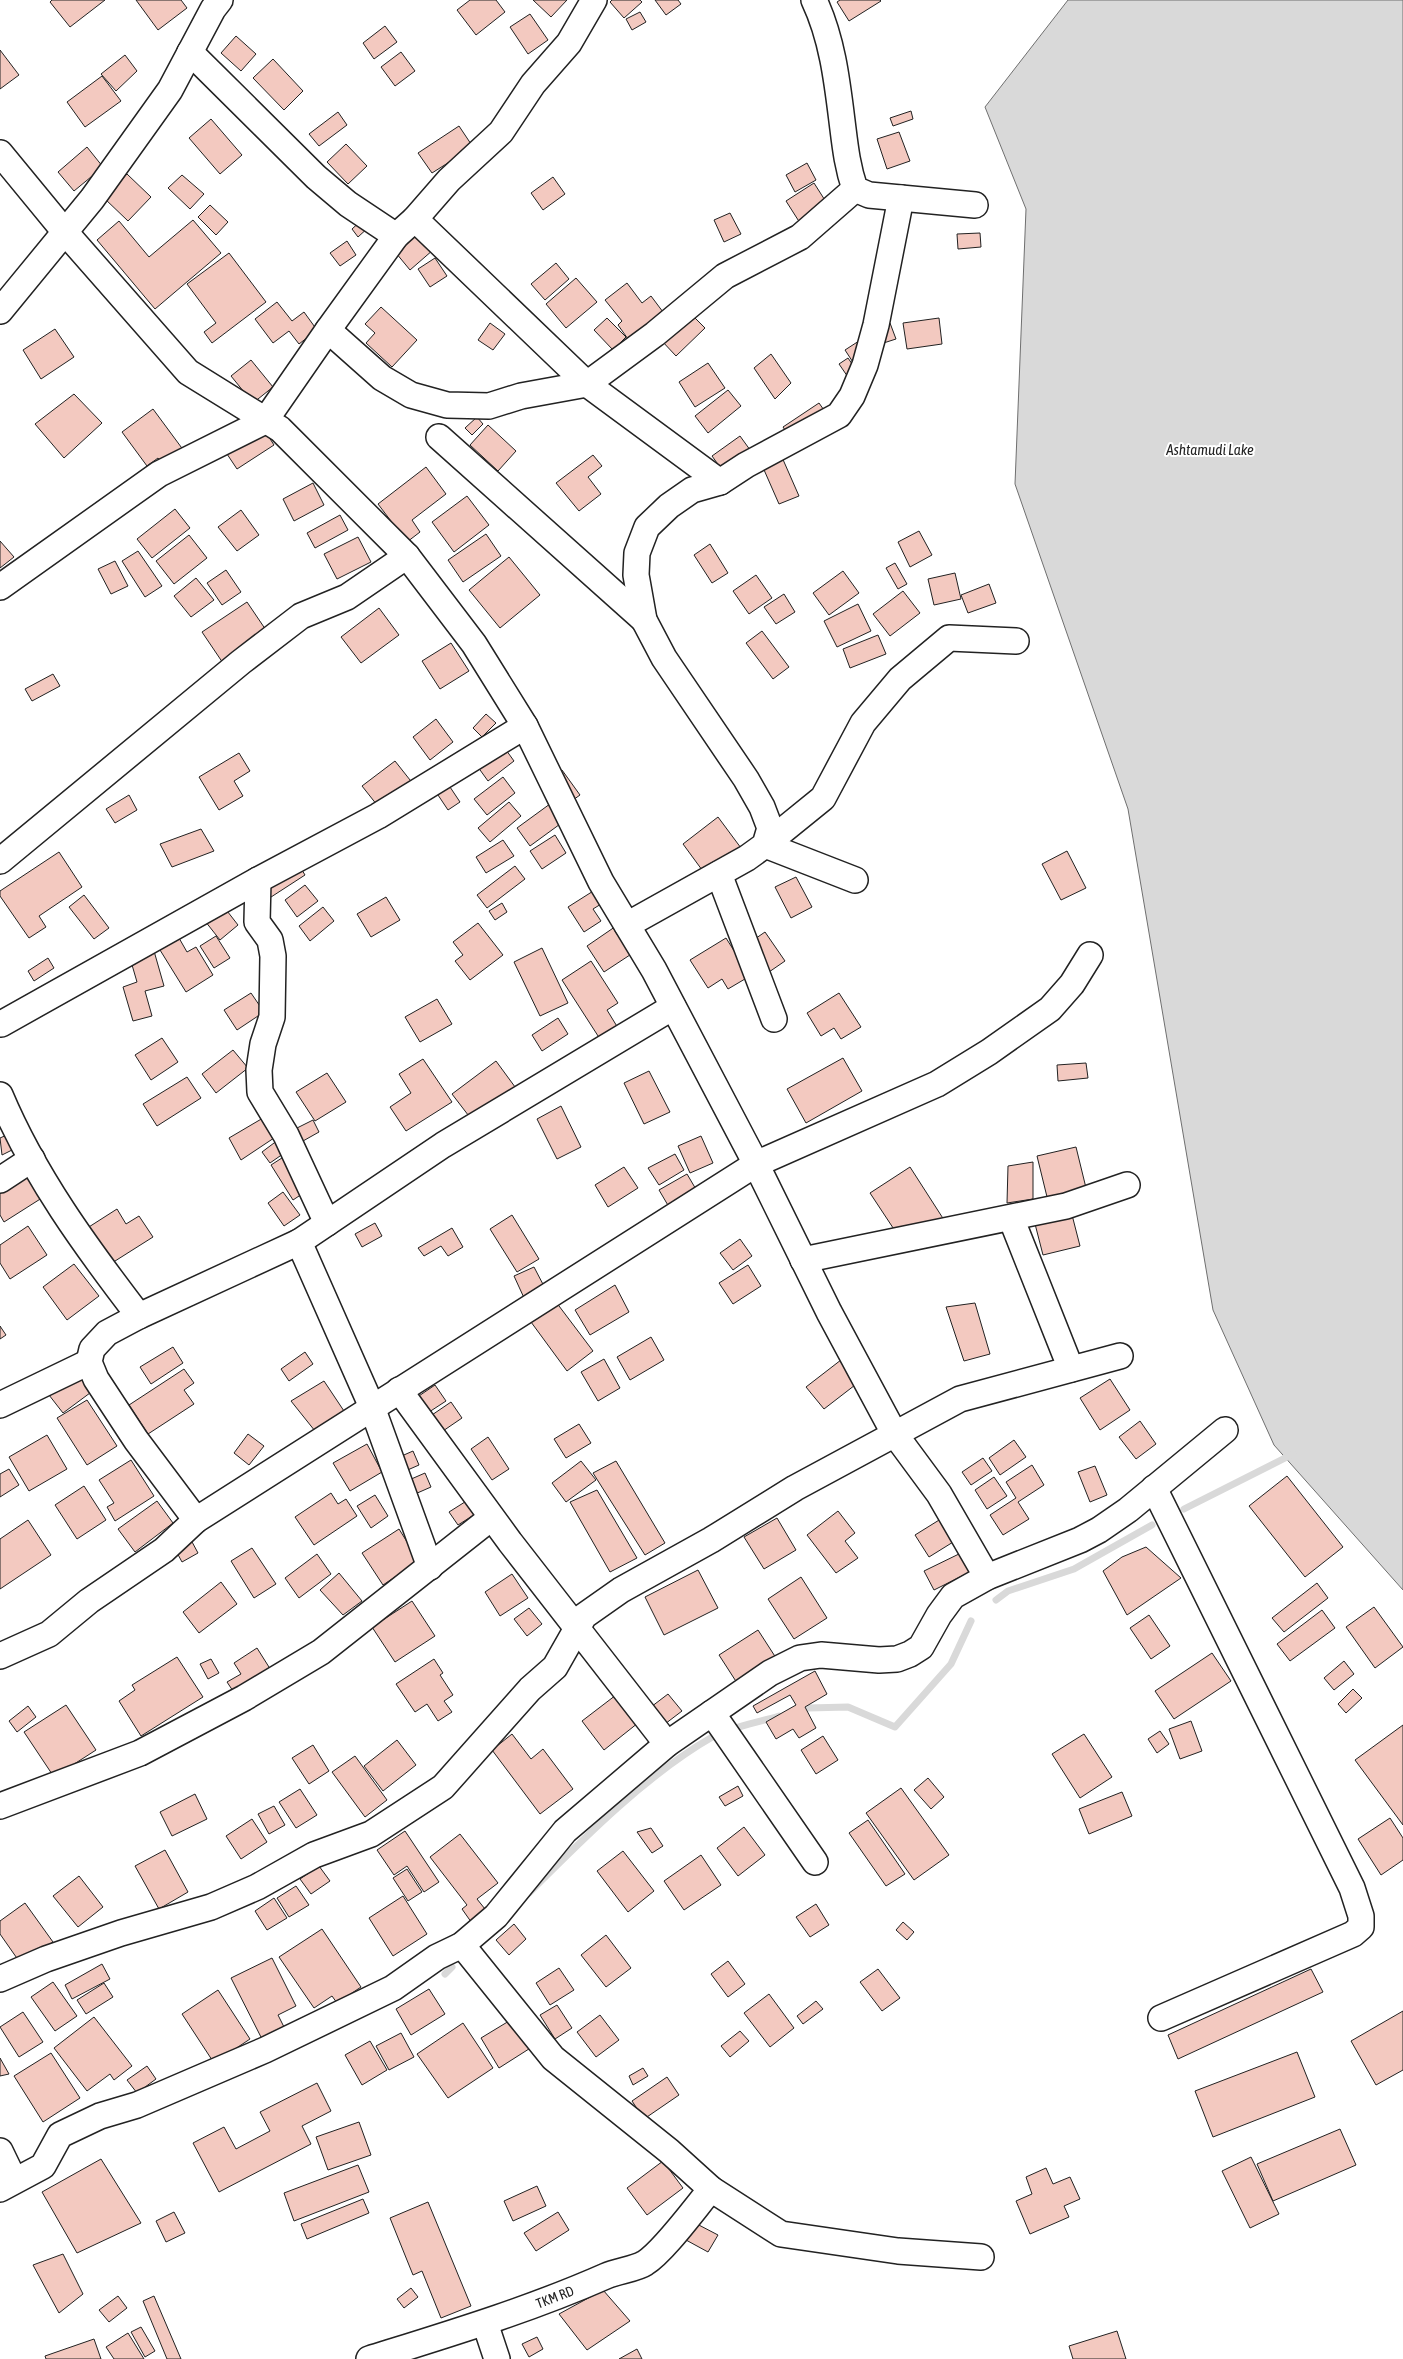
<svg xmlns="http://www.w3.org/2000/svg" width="1403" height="2359" font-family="'Asap Condensed',sans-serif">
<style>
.water{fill:#d9d9d9;stroke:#6f6f6f}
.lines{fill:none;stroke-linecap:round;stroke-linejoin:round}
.stream{stroke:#d9d9d9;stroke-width:7}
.building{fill:#f3c9c0;stroke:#222}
.minor-casing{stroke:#222;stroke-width:28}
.minor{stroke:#fff;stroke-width:25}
.labels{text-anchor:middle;stroke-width:4;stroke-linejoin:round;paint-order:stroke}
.street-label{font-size:14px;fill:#222;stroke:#fff}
.water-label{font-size:15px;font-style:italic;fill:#222;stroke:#fff}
</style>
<rect width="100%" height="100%" fill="#fff"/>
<path class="water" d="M1068 0H1403V1590L1274 1445 1213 1310 1128 809 1015 484 1026 209 985 107Z"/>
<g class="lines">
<path class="stream" d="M1184 1509 1293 1454
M996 1600 1008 1591 1074 1569 1152 1525
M797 1711 808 1708 848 1707 895 1727 951 1664 971 1621
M529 1893C583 1839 647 1774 714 1736 731 1727 760 1722 779 1716
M445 1974 452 1967"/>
</g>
<path class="building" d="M52 0H105L70 27 50 2Z
M136 0H181L187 8 158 30Z
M470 0H496L505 12 476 35 457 10Z
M533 0H567L551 17Z
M612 0H640L642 2 624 18 610 2Z
M655 0H678L681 4 666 15Z
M840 0H880L881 1 849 21 837 2Z
M640 12 646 22 632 30 626 19Z
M530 14 548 40 528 54 510 27Z
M385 26 397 42 374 59 363 43Z
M236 36 256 54 241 71 221 53Z
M0 50 19 75 0 89Z
M401 52 415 71 395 86 381 67Z
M125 55 137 71 116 91 101 74Z
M273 59 303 91 284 110 253 78Z
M102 76 121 101 85 127 67 102Z
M911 111 913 119 893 126 890 118Z
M338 112 347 125 319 146 309 134Z
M211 119 242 155 220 174 189 138Z
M459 126 473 147 432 173 418 153Z
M899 132 910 161 887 169 877 139Z
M346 144 367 166 348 184 327 162Z
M87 147 103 167 74 191 58 172Z
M807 163 816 180 795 192 786 175Z
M127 174 151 197 128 221 104 198Z
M182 175 204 194 190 209 168 188Z
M553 177 565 194 543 210 531 193Z
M814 183 828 205 800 223 786 201Z
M210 205 228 222 216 235 198 217Z
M730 213 741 234 724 242 714 220Z
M363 219 370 226 358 237 352 229Z
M193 220 221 253 155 309 97 240 119 221 149 257Z
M418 233 433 250 410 270 396 253Z
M980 233 981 247 958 249 957 234Z
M347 241 356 255 340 266 330 253Z
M229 253 266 302 212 343 204 332 216 323 187 284Z
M435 258 447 276 430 287 418 269Z
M556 263 569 279 545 300 531 284Z
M576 278 597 302 566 328 546 304Z
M627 283 642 303 651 296 663 312 628 339 618 325 622 321 605 300Z
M277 302 292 321 304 312 317 330 299 344 289 331 273 343 255 319Z
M381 307 417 340 392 367 366 343 375 333 365 324Z
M690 313 705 328 676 356 661 340Z
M607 318 626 337 613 350 594 330Z
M939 318 942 344 907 349 903 323Z
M490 323 505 334 493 350 478 340Z
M890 323 896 339 871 347 866 332Z
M55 329 74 357 41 379 23 350Z
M862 339 860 373 845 350Z
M771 354 791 383 775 399 754 368Z
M848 358 859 374 850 380 839 364Z
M251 360 273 387 253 403 231 376Z
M708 363 725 388 695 407 679 382Z
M728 390 741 406 708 433 695 416Z
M74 394 102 423 64 458 35 424Z
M819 403 833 423 797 448 783 427Z
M153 409 187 455 167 470 158 458 147 466 122 432Z
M477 417 483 424 472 435 465 428Z
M488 425 516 451 498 471 470 445Z
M265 431 274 445 237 469 227 454Z
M740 436 753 454 725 474 712 456Z
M593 455 602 466 588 477 601 494 579 511 556 483Z
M781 455 799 496 779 504 761 463Z
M426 467 446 494 412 520 420 532 407 542 378 504Z
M313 483 324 505 294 521 283 499Z
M467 496 489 525 454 552 432 522Z
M175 509 190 528 152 558 137 539Z
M241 510 259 535 237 551 218 527Z
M340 515 348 530 315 548 307 533Z
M919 531 932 555 910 567 898 542Z
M486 534 501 556 463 582 448 560Z
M189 535 207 558 174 584 156 561Z
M358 537 371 562 337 579 324 554Z
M0 541 14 557 0 568Z
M710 544 728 573 712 583 694 555Z
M138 551 162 586 145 597 122 561Z
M509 557 540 595 500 628 469 590Z
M115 561 128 586 111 594 98 569Z
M895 563 907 584 898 589 886 568Z
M226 570 241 592 222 605 207 583Z
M843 571 859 593 829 615 813 593Z
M955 573 961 599 934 605 928 579Z
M756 575 772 598 749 614 733 591Z
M196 578 214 600 191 617 174 596Z
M989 584 996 603 968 613 961 595Z
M903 591 920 613 890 636 873 614Z
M784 594 795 612 776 624 764 607Z
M247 602 272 639 227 669 202 632Z
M858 604 871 631 837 647 824 621Z
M379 608 399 635 361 663 341 637Z
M762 631 789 667 773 679 746 643Z
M878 635 886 654 850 668 843 649Z
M451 643 469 671 440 689 422 661Z
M53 674 60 686 32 701 25 689Z
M486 714 496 723 482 737 473 728Z
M436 719 453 742 430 760 413 737Z
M501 743 514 761 488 781 475 763Z
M239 753 250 771 234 781 243 796 219 810 199 777Z
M395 761 414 785 381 810 362 786Z
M562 770 580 795 566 805 548 780Z
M503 777 515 793 487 815 474 799Z
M448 784 460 802 448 810 436 792Z
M129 795 137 810 115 823 106 809Z
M554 801 567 819 530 846 517 828Z
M509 802 521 816 490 842 478 828Z
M718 817 741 848 705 874 683 844Z
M201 829 214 851 172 867 160 844Z
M555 835 566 853 542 869 530 851Z
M503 840 514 856 486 873 476 857Z
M1067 851 1086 888 1061 900 1042 864Z
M59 852 82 887 39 916 46 927 29 938 0 896V891Z
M294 857 305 875 268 899 256 882Z
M515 866 525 879 487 908 477 895Z
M796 877 812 907 791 918 775 887Z
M305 885 318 901 297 917 285 900Z
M598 888 606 901 593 909 601 921 584 932 568 907Z
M84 895 109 928 94 939 69 907Z
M386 897 400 920 371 937 357 914Z
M502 903 507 912 495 920 489 911Z
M224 907 238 925 220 940 205 921Z
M323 907 334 921 310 941 299 926Z
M622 922 639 949 604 972 587 946Z
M478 923 503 955 470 980 455 961 463 955 453 942Z
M765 932 785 961 769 972 749 943Z
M216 936 230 958 214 968 200 946Z
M179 938 187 952 196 947 213 975 186 992 160 950Z
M726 938 750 976 728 989 722 979 708 988 690 960Z
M542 948 568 1003 540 1016 514 962Z
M154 951 164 986 145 991 152 1016 133 1021 123 987 137 982 130 958Z
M48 958 54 968 34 981 28 971Z
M591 961 618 1003 607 1010 618 1028 600 1039 562 980Z
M251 993 264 1012 237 1030 224 1010Z
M839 993 861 1027 841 1039 834 1028 821 1036 807 1013Z
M437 999 452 1024 420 1042 405 1017Z
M558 1018 568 1034 542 1051 532 1035Z
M162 1038 178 1062 151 1080 135 1055Z
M233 1050 248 1068 216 1093 202 1074Z
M843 1058 862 1091 806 1123 787 1089Z
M423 1059 452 1102 406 1131 390 1107 411 1093 399 1074Z
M496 1061 518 1091 475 1124 452 1094Z
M1086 1063 1088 1078 1058 1081 1057 1065Z
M649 1071 670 1112 644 1124 624 1083Z
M327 1073 346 1102 315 1121 296 1092Z
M187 1077 201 1098 157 1126 143 1104Z
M561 1106 581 1147 557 1159 537 1119Z
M263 1118 274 1138 241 1160 229 1138Z
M313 1120 319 1132 303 1141 297 1128Z
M9 1134 16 1148 2 1155 0 1138Z
M701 1136 713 1163 690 1173 678 1146Z
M282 1137 290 1149 270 1163 262 1152Z
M1076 1147 1087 1192 1048 1201 1037 1156Z
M675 1154 684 1170 659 1185 648 1168Z
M285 1156 308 1190 293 1200 271 1165Z
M1033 1162V1199L1007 1203 1008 1166Z
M624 1167 638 1188 608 1207 595 1185Z
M910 1167 946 1223 907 1249 870 1193Z
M30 1172 45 1196 4 1222 0 1215V1191Z
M687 1174 707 1208 679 1224 659 1190Z
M283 1192 300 1215 284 1226 268 1203Z
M117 1209 126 1224 139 1216 153 1237 104 1268 81 1232Z
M1071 1211 1080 1246 1043 1255 1034 1220Z
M512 1215 539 1259 517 1272 490 1229Z
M375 1223 382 1236 362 1247 355 1234Z
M28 1226 47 1255 10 1279 0 1263V1245Z
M452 1228 463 1247 448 1256 441 1246 424 1256 418 1248Z
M740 1239 752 1256 733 1270 720 1253Z
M74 1264 99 1296 67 1320 43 1287Z
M748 1265 761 1286 733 1304 719 1283Z
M534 1267 546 1290 525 1300 514 1276Z
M615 1285 629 1312 590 1335 575 1310Z
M556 1302 593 1351 567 1371 531 1322Z
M975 1303 990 1354 964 1361 946 1307Z
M0 1326 6 1335 0 1339Z
M651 1337 664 1360 630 1380 617 1357Z
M173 1347 183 1363 151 1384 140 1367Z
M305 1352 313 1364 289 1381 281 1369Z
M850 1353 868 1375 824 1409 806 1387Z
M604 1359 620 1388 598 1401 581 1372Z
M184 1369 194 1383 184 1390 194 1404 148 1434 129 1405Z
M80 1372 94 1390 63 1413 49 1395Z
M1110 1379 1130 1410 1100 1430 1080 1398Z
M324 1381 344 1411 315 1431 291 1401Z
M435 1385 446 1401 423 1416 413 1400Z
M87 1400 117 1446 87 1465 57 1418Z
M451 1402 462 1418 440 1433 429 1417Z
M1140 1421 1156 1444 1136 1459 1119 1437Z
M579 1424 591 1443 566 1458 554 1439Z
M248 1434 264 1446 249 1465 234 1453Z
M47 1435 67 1469 29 1491 9 1457Z
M488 1437 509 1469 492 1480 471 1449Z
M1014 1440 1026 1457 1000 1475 989 1458Z
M367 1444 382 1472 350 1491 333 1463Z
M413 1451 419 1465 403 1472 397 1458Z
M983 1458 992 1471 971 1485 962 1472Z
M131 1460 154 1496 115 1521 107 1507 114 1503 99 1480Z
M581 1461 596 1480 566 1502 552 1483Z
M616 1461 665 1543 645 1555 593 1473Z
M1032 1465 1044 1485 1018 1502 1029 1519 1003 1535 990 1515 1016 1498 1006 1482Z
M1095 1466 1107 1495 1090 1502 1078 1472Z
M9 1469 19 1485 0 1497V1474Z
M425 1473 431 1487 415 1494 409 1480Z
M1287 1476 1343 1547 1305 1577 1249 1506Z
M994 1477 1007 1496 987 1509 975 1490Z
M84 1486 106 1520 77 1539 55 1505Z
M597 1490 637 1558 610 1572 570 1502Z
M331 1493 338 1504 346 1499 357 1516 314 1545 295 1517Z
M375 1495 388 1516 371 1528 357 1506Z
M468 1500 477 1513 458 1525 449 1512Z
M157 1501 173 1523 135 1552 118 1529Z
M838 1511 855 1533 845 1541 858 1558 836 1573 807 1535Z
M944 1517 958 1539 929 1557 915 1535Z
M777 1518 796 1550 764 1569 744 1537Z
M28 1520 51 1555 0 1589V1539Z
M399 1529 419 1561 383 1585 362 1553Z
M191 1540 198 1553 182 1562 175 1549Z
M1146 1547 1181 1578 1127 1615 1103 1571 1122 1557Z
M252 1548 276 1584 254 1598 231 1561Z
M963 1552 972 1571 934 1590 924 1571Z
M317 1554 331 1574 299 1598 285 1578Z
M698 1570 718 1608 664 1635 645 1597Z
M339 1573 362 1601 343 1615 320 1590Z
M512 1574 528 1598 500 1616 485 1592Z
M801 1577 827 1618 794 1639 768 1599Z
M221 1582 237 1604 199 1633 183 1612Z
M1317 1583 1328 1598 1284 1632 1272 1618Z
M412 1601 435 1636 395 1662 372 1627Z
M1374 1607 1403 1647 1375 1668 1346 1627Z
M529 1608 542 1624 527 1636 514 1619Z
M1322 1610 1335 1628 1290 1661 1277 1644Z
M1149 1615 1170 1646 1151 1659 1130 1628Z
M758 1630 778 1661 739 1686 719 1655Z
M257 1648 274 1675 237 1697 227 1682 241 1674 234 1663Z
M1212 1653 1231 1681 1174 1719 1155 1691Z
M177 1657 203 1697 141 1736 119 1701 135 1690 132 1685Z
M211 1659 219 1673 208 1679 200 1664Z
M434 1659 443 1673 440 1675 453 1695 444 1701 452 1712 438 1721 427 1704 415 1712 396 1684Z
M1344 1661 1354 1674 1334 1690 1324 1678Z
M815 1671 827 1694 805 1707 816 1728 799 1738 793 1729 776 1739 766 1722 796 1705 790 1695 757 1713 753 1706Z
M1353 1689 1362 1698 1346 1713 1338 1704Z
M668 1694 682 1711 661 1727 647 1710Z
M616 1695 638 1723 604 1750 582 1721Z
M66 1705 96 1750 54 1777 24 1732Z
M28 1706 36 1717 17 1732 9 1721Z
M1191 1721 1202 1751 1180 1759 1169 1729Z
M1403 1725V1825L1355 1760Z
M1160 1731 1169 1744 1157 1753 1148 1739Z
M512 1734 531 1759 543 1749 573 1789 540 1814 492 1750Z
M1084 1734 1112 1777 1080 1798 1052 1754Z
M823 1736 838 1760 816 1774 801 1750Z
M397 1740 416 1765 383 1791 364 1766Z
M313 1745 329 1771 309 1784 292 1758Z
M355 1756 387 1800 365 1817 332 1772Z
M928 1778 944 1797 931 1809 914 1790Z
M738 1786 743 1796 725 1806 719 1797Z
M901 1788 949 1855 914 1880 866 1813Z
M300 1789 317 1815 296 1828 279 1802Z
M1122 1792 1132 1816 1089 1834 1079 1809Z
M195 1794 207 1819 172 1836 160 1812Z
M274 1806 285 1825 269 1834 258 1814Z
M1390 1818 1403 1838V1860L1381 1875 1358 1839Z
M252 1819 267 1842 241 1859 226 1836Z
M868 1820 905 1874 886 1886 849 1833Z
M744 1827 765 1855 738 1876 717 1848Z
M651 1828 663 1846 652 1853 637 1832Z
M405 1831 439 1882 424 1892 407 1866 394 1875 377 1850Z
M460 1834 498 1883 477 1899 489 1914 474 1926 462 1909 467 1905 430 1857Z
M165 1850 188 1892 159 1909 135 1866Z
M623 1851 654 1891 628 1912 597 1871Z
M701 1855 721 1885 684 1910 664 1881Z
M319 1866 330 1881 311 1894 300 1879Z
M407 1869 422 1892 408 1901 393 1878Z
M79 1876 103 1907 78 1927 53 1896Z
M296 1886 309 1905 289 1917 277 1898Z
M403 1896 427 1934 393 1956 369 1918Z
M274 1898 287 1918 267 1930 255 1911Z
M25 1903 53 1942 21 1964 0 1934V1921Z
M816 1904 829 1925 810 1937 796 1917Z
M903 1922 914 1932 907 1940 896 1930Z
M514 1924 526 1939 509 1955 496 1940Z
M322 1929 361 1987 337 2003 332 1996 314 2008 279 1957Z
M606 1935 631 1968 606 1987 581 1955Z
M272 1958 296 2006 278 2015 285 2029 263 2041 231 1978Z
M728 1961 745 1984 728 1997 711 1974Z
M102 1964 110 1979 72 1999 65 1985Z
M559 1968 574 1990 550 2005 536 1983Z
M878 1969 900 1998 882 2011 860 1982Z
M1311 1969 1323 1992 1178 2059 1168 2035Z
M53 1982 77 2016 55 2031 31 1997Z
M104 1983 113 1997 86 2014 77 2000Z
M429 1989 445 2014 411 2035 396 2009Z
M218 1990 250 2039 214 2063 182 2014Z
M769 1994 794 2028 770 2047 744 2013Z
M816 2001 823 2009 803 2024 797 2016Z
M557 2005 572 2028 555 2039 540 2015Z
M1403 2011V2070L1376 2085 1351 2041Z
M23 2012 43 2042 19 2057 0 2027Z
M600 2015 619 2040 596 2057 577 2032Z
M94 2017 132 2066 114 2080 110 2074 87 2091 54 2048Z
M514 2018 532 2047 499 2068 481 2038Z
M463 2023 493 2068 448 2098 417 2054Z
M740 2031 749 2041 730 2057 721 2046Z
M401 2033 414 2057 389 2070 376 2046Z
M370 2041 387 2070 362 2085 345 2055Z
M1297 2052 1315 2097 1213 2137 1195 2091Z
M51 2053 80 2098 43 2122 14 2076Z
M0 2058 9 2074 0 2076Z
M147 2066 156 2079 137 2093 127 2080Z
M643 2068 648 2076 633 2085 629 2076Z
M667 2077 679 2095 644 2119 632 2101Z
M317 2083 331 2111 302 2126 311 2144 219 2192 193 2143 224 2127 236 2149 270 2131 260 2112Z
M359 2122 371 2155 328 2170 316 2137Z
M1340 2129 1356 2165 1273 2201 1257 2164Z
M1251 2157 1279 2214 1250 2228 1222 2171Z
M101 2159 141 2223 77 2253 42 2192Z
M663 2161 683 2188 647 2215 627 2188Z
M358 2165 369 2192 294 2221 284 2193Z
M1046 2168 1053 2184 1070 2177 1080 2199 1064 2206 1069 2217 1030 2234 1016 2201 1032 2194 1026 2177Z
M537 2186 546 2206 513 2221 504 2201Z
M363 2199 369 2213 307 2239 301 2224Z
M428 2202 471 2306 441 2318 422 2271 413 2275 390 2218Z
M174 2212 185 2233 166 2242 156 2221Z
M558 2212 569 2230 536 2251 524 2233Z
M695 2223 718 2235 708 2252 686 2240Z
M63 2254 83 2294 59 2313 33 2265Z
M411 2288 418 2297 404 2308 397 2299Z
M603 2290 630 2321 587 2350 559 2314Z
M118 2296 127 2308 109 2322 99 2310Z
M154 2296 181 2359H167L143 2301Z
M141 2327 155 2351 145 2357 131 2332Z
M1117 2331 1126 2359H1073L1069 2346Z
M128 2333 144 2359H114L106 2347Z
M537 2337 543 2349 529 2357 522 2344Z
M94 2339 101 2359H46L45 2356Z
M637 2349 642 2359H619Z"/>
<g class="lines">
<g class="minor-casing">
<g id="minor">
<path d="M814 0C832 38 837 80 842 121 845 145 847 166 855 189L869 195 975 205"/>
<path d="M190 52 316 177 348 204 396 236"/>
<path d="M0 153 65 232 188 372 280 429 407 556 474 644 525 726 601 882 654 970 756 1164 829 1312 894 1433 939 1494 987 1577"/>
<path d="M415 219 587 384 720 482"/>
<path d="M0 311 92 199 170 90 213 9 220 0"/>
<path d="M328 330 382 378 411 395 447 405 489 406 521 396 587 384 655 334 725 276 800 237 855 189"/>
<path d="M439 437 644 620"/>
<path d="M0 587 159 474 265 421 328 330 396 236 415 219 449 180 501 132 533 84 569 43 594 0"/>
<path d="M0 861 241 662 301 616 347 597 407 556"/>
<path d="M719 874 774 1019"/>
<path d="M258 880 257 922 270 940 273 956 272 1017 263 1044 259 1070 260 1092 286 1135 327 1223"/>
<path d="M855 880 765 845 823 798 863 723 900 679 949 638 1016 641"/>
<path d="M627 925 747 858 765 845 770 828 762 807 746 779 664 658 644 620 636 575 637 553 647 527 669 506 692 490 720 482 746 465 839 415 852 396 865 365 876 325 901 198"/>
<path d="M1 1024 258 880 378 816 525 726"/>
<path d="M0 1095C34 1176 86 1247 139 1316"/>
<path d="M0 1180 32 1159"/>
<path d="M1011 1218 1071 1369"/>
<path d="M299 1242 372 1407 430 1567"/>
<path d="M803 1260 1066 1206 1127 1185"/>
<path d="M399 1390 510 1542 667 1744"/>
<path d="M0 1405 89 1362"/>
<path d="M1154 1488 1352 1888 1361 1916V1927L1353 1934 1161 2018"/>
<path d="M196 1520 136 1440 96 1379 89 1362 92 1349 107 1333 139 1316 299 1242 443 1145 673 1007"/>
<path d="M0 1656 49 1634 89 1601 164 1550 196 1520 756 1164 937 1084 989 1052 1050 1009 1072 984 1090 955"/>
<path d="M712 1713 815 1862"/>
<path d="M0 1806 140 1753 244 1698 321 1652 491 1518"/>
<path d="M462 1945 553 2058 669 2151 711 2189 781 2234 898 2251 981 2257"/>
<path d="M0 1979 46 1959 121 1933 211 1907 257 1887 314 1855 371 1834 443 1787 530 1689 555 1667 584 1616 621 1590 711 1540 795 1488 960 1399 1120 1356"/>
<path d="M0 2151 14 2180"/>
<path d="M0 2189 43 2166 60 2135 100 2116 137 2105 265 2050 393 1988 437 1957 462 1945 496 1916 565 1831 667 1744 770 1673 800 1658 821 1655 879 1660 897 1659 910 1654 921 1647 939 1615 953 1596 987 1577 1080 1540 1099 1530 1128 1510 1225 1430"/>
<path d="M485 2323 497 2359"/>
<path id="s1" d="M369 2359C449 2334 529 2310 606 2276 617 2271 636 2269 645 2263 664 2251 695 2208 711 2189"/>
</g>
</g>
<use href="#minor" class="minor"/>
</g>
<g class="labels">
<g class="street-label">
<text dy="5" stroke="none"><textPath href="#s1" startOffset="196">TKM RD</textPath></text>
</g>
<g class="water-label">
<text x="1210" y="455">Ashtamudi Lake</text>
</g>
</g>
</svg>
